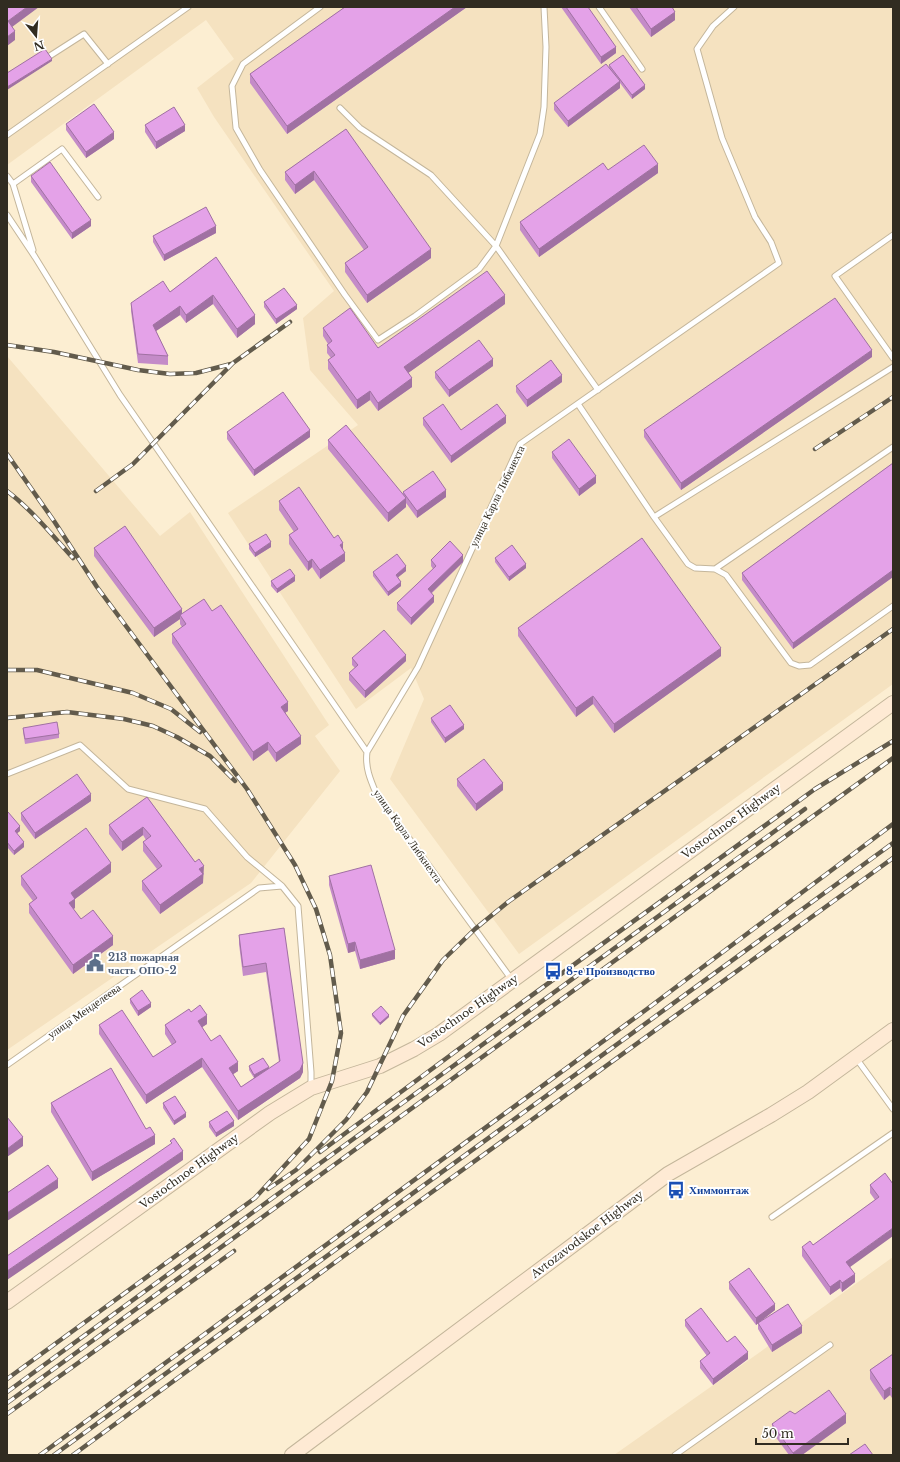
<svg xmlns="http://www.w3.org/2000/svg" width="900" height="1462" font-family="'Libre Baskerville',serif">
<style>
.built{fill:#f5e2c0}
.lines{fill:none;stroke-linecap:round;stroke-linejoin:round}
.lane-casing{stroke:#c4b69b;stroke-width:7}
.secondary-casing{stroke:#c4b69b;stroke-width:16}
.lane{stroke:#fff;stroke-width:5}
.secondary{stroke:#feead4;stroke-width:14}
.rail-casing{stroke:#625b4c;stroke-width:4.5}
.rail{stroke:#fff;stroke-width:3;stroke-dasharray:9;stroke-linecap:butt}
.wall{fill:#c48bc8}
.shaded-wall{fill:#a071a2}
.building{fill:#e4a2e8;stroke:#a071a2}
.labels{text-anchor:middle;stroke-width:4;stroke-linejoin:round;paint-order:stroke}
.street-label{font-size:11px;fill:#312c21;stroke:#fff}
.service-label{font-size:11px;font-weight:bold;fill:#4e5e75;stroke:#fff;text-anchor:start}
.transit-label{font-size:11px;font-weight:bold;fill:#164399;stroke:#fff;text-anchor:start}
</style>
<rect width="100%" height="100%" fill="#fceed2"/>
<path class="built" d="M7 7H893V684L519 954 390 779 424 699 411 668 356 709 228 513 358 425 310 370 303 318 334 291 214 117 197 88 234 59 206 20 7 165Z
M7 356 160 536 190 512 329 725 315 736 340 771 251 883 7 1050Z
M893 1257V1455H614L794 1328Z"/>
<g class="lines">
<g class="lane-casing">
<path id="lane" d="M320 7 243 64 232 86 236 128 260 170 345 295 378 340 415 316 479 269 496 246 540 134 544 107 546 47 544 7
M599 7 642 69
M45 59 84 34 108 64
M340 108 360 128 431 175 496 246 598 390
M7 135 188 7
M7 176 13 184 33 250
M13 184 62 149 98 197
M7 215 35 257 120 395 367 752
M893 235 835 276 893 358
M578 404 654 517 688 564 695 568 715 569 726 575 791 663 799 666 810 665 893 606
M654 517 893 367
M715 569 893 447
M7 774 80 745 128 789 205 809 247 857 282 886
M512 980 376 793C370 779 365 767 367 752L418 667 520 444 779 263 771 242 755 217 722 138 697 49 713 26 734 7
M856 1058 893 1109
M7 1065 259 888 282 886 298 906 311 1072V1087
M772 1217 893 1133
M675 1455 830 1345"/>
</g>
<g class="secondary-casing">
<path id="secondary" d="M7 1302 270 1113 311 1088 380 1066 414 1049 439 1034 893 703
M292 1455 668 1174 771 1115 808 1092 893 1030"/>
</g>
<use href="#lane" class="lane"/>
<use href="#secondary" class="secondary"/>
<g class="rail-casing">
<path id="rail" d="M7 345 54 352 138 370 170 374 196 373 231 364
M815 449 893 397
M7 454 54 521 97 587 247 789 295 865 316 909 330 955 341 1033 332 1081 309 1139 255 1198 7 1379
M7 491C32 510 52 535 73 558
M96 491 133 464 233 363 290 322
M7 670H37L133 693 171 709 200 732
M7 718 67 712 124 719 153 726 177 737 210 756 235 781
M320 1152 502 1017 815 789 893 741
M268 1189 296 1170 346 1120 367 1092 403 1016 443 960 475 929 508 902 893 629
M7 1392 805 809
M7 1403 893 758
M7 1414 234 1251
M40 1455 647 1009 893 824
M54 1455 893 843
M73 1455 341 1258 893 858"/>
</g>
<use href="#rail" class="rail"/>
</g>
<path class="wall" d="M345 7H467L287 134 250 83V74Z
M561 7H588L616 53 601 64Z
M629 7H672L675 20 651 37Z
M609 65 645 89 632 99 620 83V88L568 127 554 110V103L609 68Z
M66 124 114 139 86 158 66 130Z
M145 125 185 131 156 149 145 132Z
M346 129 431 258 367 303 345 272V263L364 250 314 180 295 194 285 180V172Z
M608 170 658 173 539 257 520 230V222Z
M31 176 91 226 72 239 31 182Z
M216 233 164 261 153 242V236Z
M216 257 255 324 237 338 213 304 186 323 180 315 156 331 168 356V365L138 363 131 311V303L170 292Z
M264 302 297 309 276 324 264 307Z
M505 304 408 373 412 387 378 411 370 400 357 409 328 369V360L331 358 327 353V345L328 344 323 336V328L378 348Z
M872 357 681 490 644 437V430Z
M493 366 449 397 435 378V372Z
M562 382 527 407 516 392V386Z
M423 418 461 430 506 423 451 463 423 425Z
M227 432 310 437 254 476 227 439Z
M328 440 403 494V492L446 497 417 518 406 503V507L388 522 328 449Z
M552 452 596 483 579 496 552 458Z
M893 463V577L793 649 742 580V573Z
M279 501 343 550 345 561 320 579 312 567 308 571 289 544V535L294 532 279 510Z
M249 544 271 547 255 557 249 549Z
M94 548 182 614 212 611 288 711 285 713 301 744 276 762 268 750 253 761 172 643V634L182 627 180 624V619L154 637 94 556Z
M495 558 526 568 509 581 495 562Z
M431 560 463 562 432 593 434 602 411 625 397 610V603L433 569 431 566Z
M406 571 398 577 401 586 388 596 373 576V572Z
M271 581H295L277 593 271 586Z
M518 628 721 656 614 733 593 704 576 717 518 636Z
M352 658 406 661 365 698 349 680V673L355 668 352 665Z
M431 718 464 729 445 743 431 722Z
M23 728 59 734V738L25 744 23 732Z
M457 779 503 790 476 811 457 786Z
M147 797 204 874 203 875V883L160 914 142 890V881L157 869 143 851V842L146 840 143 835 122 851 109 834V825Z
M91 801 35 839 21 820V813Z
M7 813 20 831 17 833 24 847 14 855 7 847Z
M111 872 75 899V908L73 909 81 919 113 945 73 974 29 913V904L33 901 21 885V876Z
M329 876 395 959 360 969 355 951 348 953 329 885Z
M284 928 303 1072 300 1078 238 1120 202 1067 146 1104 99 1034V1025L153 1057 172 1045 165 1034V1025L191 1012 207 1024 202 1027 211 1041 238 1071 233 1074 241 1087 254 1078 249 1070V1066L269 1069 279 1062 266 972 243 976 239 944V935Z
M130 999 151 1007 138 1016 130 1003Z
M372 1014 389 1017 380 1025 372 1016Z
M51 1103 155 1144 92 1181 51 1112Z
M163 1103 186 1117 174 1125 163 1108Z
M209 1122 234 1126 216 1137 209 1127Z
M893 1184 850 1267 855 1282 842 1292 840 1288 830 1295 802 1256V1247L813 1245 875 1200 870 1193V1185Z
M729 1282 775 1310 756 1325 729 1289Z
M685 1320 748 1359 713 1385 700 1368V1361L707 1356 685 1326Z
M758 1323 802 1333 772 1352 758 1329Z
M893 1354 892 1398 890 1395 884 1400 870 1379V1370Z
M795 1414 846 1423 802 1455H789L772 1432V1424Z"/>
<path class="shaded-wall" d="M27 7H39L8 30V21Z
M455 7H467L287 134V126Z
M675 12V20L651 37V29Z
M15 31V40L7 46V37Z
M616 47V53L601 64V57Z
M52 59V61L7 90V87Z
M620 81V88L568 127V121Z
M645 85V89L632 99V95Z
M185 125V131L156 149V142Z
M114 132V139L86 158V152Z
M658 164V173L539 257V249Z
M314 171V180L295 194V185Z
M91 220V226L72 239V233Z
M216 226V233L164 261V255Z
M431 249V258L367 303V295Z
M213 295V304L186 323V315Z
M505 295V304L404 376V367Z
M297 305V309L276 324V319Z
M180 306V315L153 333V325Z
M255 315V324L237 338V329Z
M872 350V357L681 490V483Z
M493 359V366L449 397V390Z
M562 375V382L527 407V400Z
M412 378V387L378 411V403Z
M370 391V400L357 409V400Z
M506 416V423L451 463V456Z
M310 430V437L254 476V470Z
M596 476V483L579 496V489Z
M446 490V497L417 518V511Z
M406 498V507L388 522V513Z
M271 542V547L255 557V553Z
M343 543V552L340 545Z
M345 553V561L320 579V570Z
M463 555V562L428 596V589Z
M312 559V567L308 571V562Z
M526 564V568L509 581V577Z
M406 566V571L396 579V575Z
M893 570V577L793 649V643Z
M295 576V581L277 593V589Z
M401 582V586L388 596V592Z
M434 596V602L411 625V618Z
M182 609V617L180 615V619L154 637V628Z
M721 648V656L614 733V724Z
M406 655V661L365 698V691Z
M593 696V704L576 717V708Z
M288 702V711L281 715V707Z
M464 725V729L445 743V738Z
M301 736V744L276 762V753Z
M268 742V750L253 761V752Z
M503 783V790L476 811V804Z
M91 794V801L35 839V833Z
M20 826V831L15 835V831Z
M143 827V835L122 851V842Z
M24 842V847L14 855V851Z
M111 863V872L71 902V893Z
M204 866 203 883 160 914V905L199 869Z
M75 899V908L69 912V903Z
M113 936V945L73 974V965Z
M355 942V951L348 953V944Z
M395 950V959L360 969V960Z
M151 1003V1007L138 1016V1011Z
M207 1015V1024L198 1030V1021Z
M389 1015V1017L380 1025V1023Z
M202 1058V1067L146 1104V1095Z
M238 1062V1071L229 1077V1068Z
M303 1063V1072L300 1078 238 1120V1111Z
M269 1067V1071L254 1080V1075Z
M186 1113V1117L174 1125V1121Z
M234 1121V1126L216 1137V1133Z
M155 1135V1144L92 1181V1172Z
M23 1137V1146L7 1157V1149Z
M183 1151V1160L7 1280V1271Z
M58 1179V1188L7 1221V1213Z
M893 1228V1236L846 1270V1262Z
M855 1274V1282L842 1292V1283Z
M840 1280V1288L830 1295V1287Z
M775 1304V1310L756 1325V1318Z
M802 1326V1333L772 1352V1345Z
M748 1352V1359L713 1385V1379Z
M890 1387V1395L884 1400V1391Z
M892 1389H893V1397L892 1398Z
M846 1414V1423L802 1455H793V1453Z"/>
<path class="building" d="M7 7H27L8 21 15 31 7 37Z
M345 7H455L287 126 250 74Z
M566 7H588L616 47 601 57Z
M636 7H672L675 12 651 29Z
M45 49 52 59 7 87V73Z
M623 55 645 85 632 95 609 65Z
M606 64 620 81 568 121 554 103Z
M94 104 114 132 86 152 66 124Z
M174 107 185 125 156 142 145 125Z
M346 129 431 249 367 295 345 263 368 247 314 171 295 185 285 172Z
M644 145 658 164 539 249 520 222 603 163 608 170Z
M50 162 91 220 72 233 31 176Z
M206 207 216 226 164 255 153 236Z
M216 257 255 315 237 329 213 295 186 315 180 306 153 325 168 356 138 354 131 303 163 281 170 292Z
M487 271 505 295 404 367 412 378 378 403 370 391 357 400 328 360 335 355 327 345 332 341 323 328 350 308 378 348Z
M284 288 297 305 276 319 264 302Z
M835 298 872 350 681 483 644 430Z
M479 340 493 359 449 390 435 372Z
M551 360 562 375 527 400 516 386Z
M283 392 310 430 254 470 227 432Z
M443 404 461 430 497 404 506 416 451 456 423 418Z
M346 425 406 498 388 513 328 440Z
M569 439 596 476 579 489 552 452Z
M893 463V570L793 643 742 573Z
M433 471 446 490 417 511 403 492Z
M299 487 334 538 338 535 343 543 340 545 345 553 320 570 312 559 308 562 289 535 298 529 279 501Z
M125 526 182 609 154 628 94 548Z
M266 534 271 542 255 553 249 544Z
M642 538 721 648 614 724 593 696 576 708 518 628Z
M450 541 463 555 428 589 434 596 411 618 397 603 436 566 431 560Z
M512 545 526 564 509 577 495 558Z
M397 554 406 566 396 575 401 582 388 592 373 572Z
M290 569 295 576 277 589 271 581Z
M204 599 212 611 221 605 288 702 281 707 301 736 276 753 268 742 253 752 172 634 186 624 180 615Z
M384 630 406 655 365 691 349 673 358 665 352 658Z
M450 705 464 725 445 738 431 718Z
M57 722 59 734 25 739 23 728Z
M484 759 503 783 476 804 457 779Z
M77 774 91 794 35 833 21 813Z
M147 797 195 862 199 859 204 866 199 869 203 874 160 905 142 881 162 866 143 842 151 836 143 827 122 842 109 825Z
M8 812 20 826 15 831 24 842 14 851 7 842V813Z
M86 828 111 863 71 893 75 899 69 903 81 919 93 910 113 936 73 965 29 904 37 898 21 876Z
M371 865 395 950 360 960 355 942 348 944 329 876Z
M284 928 303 1063 300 1070 238 1111 202 1058 146 1095 99 1025 122 1010 153 1057 176 1042 165 1025 189 1009 191 1012 200 1005 207 1015 198 1021 211 1041 220 1035 238 1062 229 1068 241 1087 280 1061 266 963 243 967 239 935Z
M142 990 151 1003 138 1011 130 999Z
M381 1006 389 1015 380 1023 372 1014Z
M263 1058 269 1067 254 1075 249 1066Z
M111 1068 146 1129 150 1127 155 1135 92 1172 51 1103Z
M175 1096 186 1113 174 1121 163 1103Z
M227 1111 234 1121 216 1133 209 1122Z
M7 1117 23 1137 7 1149Z
M174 1138 183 1151 7 1271V1256L172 1143 170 1141Z
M48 1165 58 1179 7 1213V1193Z
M885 1173 893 1184V1228L846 1262 855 1274 842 1283 840 1280 830 1287 802 1247 810 1241 813 1245 879 1197 870 1185Z
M749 1268 775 1304 756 1318 729 1282Z
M788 1304 802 1326 772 1345 758 1323Z
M701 1308 727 1342 735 1336 748 1352 713 1379 700 1361 710 1353 685 1320Z
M893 1354V1389H892L890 1387 884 1391 870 1370Z
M829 1390 846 1414 793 1453 772 1424 790 1411 795 1414Z
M865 1444 873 1455H849Z"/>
<defs>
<g id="civic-bare" transform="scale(1.38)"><path d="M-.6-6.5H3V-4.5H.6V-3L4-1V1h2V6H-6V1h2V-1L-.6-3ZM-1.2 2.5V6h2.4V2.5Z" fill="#5c6f8a" stroke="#fff" stroke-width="2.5" paint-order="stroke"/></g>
<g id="bus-bare" transform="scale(1.38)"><path d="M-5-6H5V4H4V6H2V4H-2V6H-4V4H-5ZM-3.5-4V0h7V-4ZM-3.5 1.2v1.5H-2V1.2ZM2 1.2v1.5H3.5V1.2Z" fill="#1a4fb4" stroke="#fff" stroke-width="2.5" paint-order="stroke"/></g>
</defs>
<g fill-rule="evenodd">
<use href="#civic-bare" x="95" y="963"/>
<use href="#bus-bare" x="553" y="971"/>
<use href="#bus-bare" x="676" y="1190"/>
</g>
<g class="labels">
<g class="street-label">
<text transform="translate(497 496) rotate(-64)" y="4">улица Карла Либкнехта</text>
<text transform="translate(731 821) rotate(-36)" y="4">Vostochnoe Highway</text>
<text transform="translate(408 836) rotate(55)" y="4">улица Карла Либкнехта</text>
<text transform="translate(84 1011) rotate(-35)" y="4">улица Менделеева</text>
<text transform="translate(468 1011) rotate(-35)" y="4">Vostochnoe Highway</text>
<text transform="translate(189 1171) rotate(-36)" y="4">Vostochnoe Highway</text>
<text transform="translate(587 1234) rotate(-37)" y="4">Avtozavodskoe Highway</text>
</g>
<g class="service-label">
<text x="108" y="961">213 пожарная<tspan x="108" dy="13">часть ОПО-2</tspan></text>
</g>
<g class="transit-label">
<text x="566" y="975">8-е Производство</text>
<text x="689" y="1194">Химмонтаж</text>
</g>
</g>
<rect width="900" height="1462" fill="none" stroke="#312c21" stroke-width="16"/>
<g transform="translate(36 36) rotate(163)" stroke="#ffffff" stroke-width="3" paint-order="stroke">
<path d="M0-3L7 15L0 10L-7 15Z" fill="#312c21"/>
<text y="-6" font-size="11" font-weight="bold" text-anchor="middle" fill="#312c21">N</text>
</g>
<path d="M756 1438v6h92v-6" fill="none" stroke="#312c21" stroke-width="2"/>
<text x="762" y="1438" font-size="12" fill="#312c21" stroke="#ffffff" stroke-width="3" paint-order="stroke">50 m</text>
</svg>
